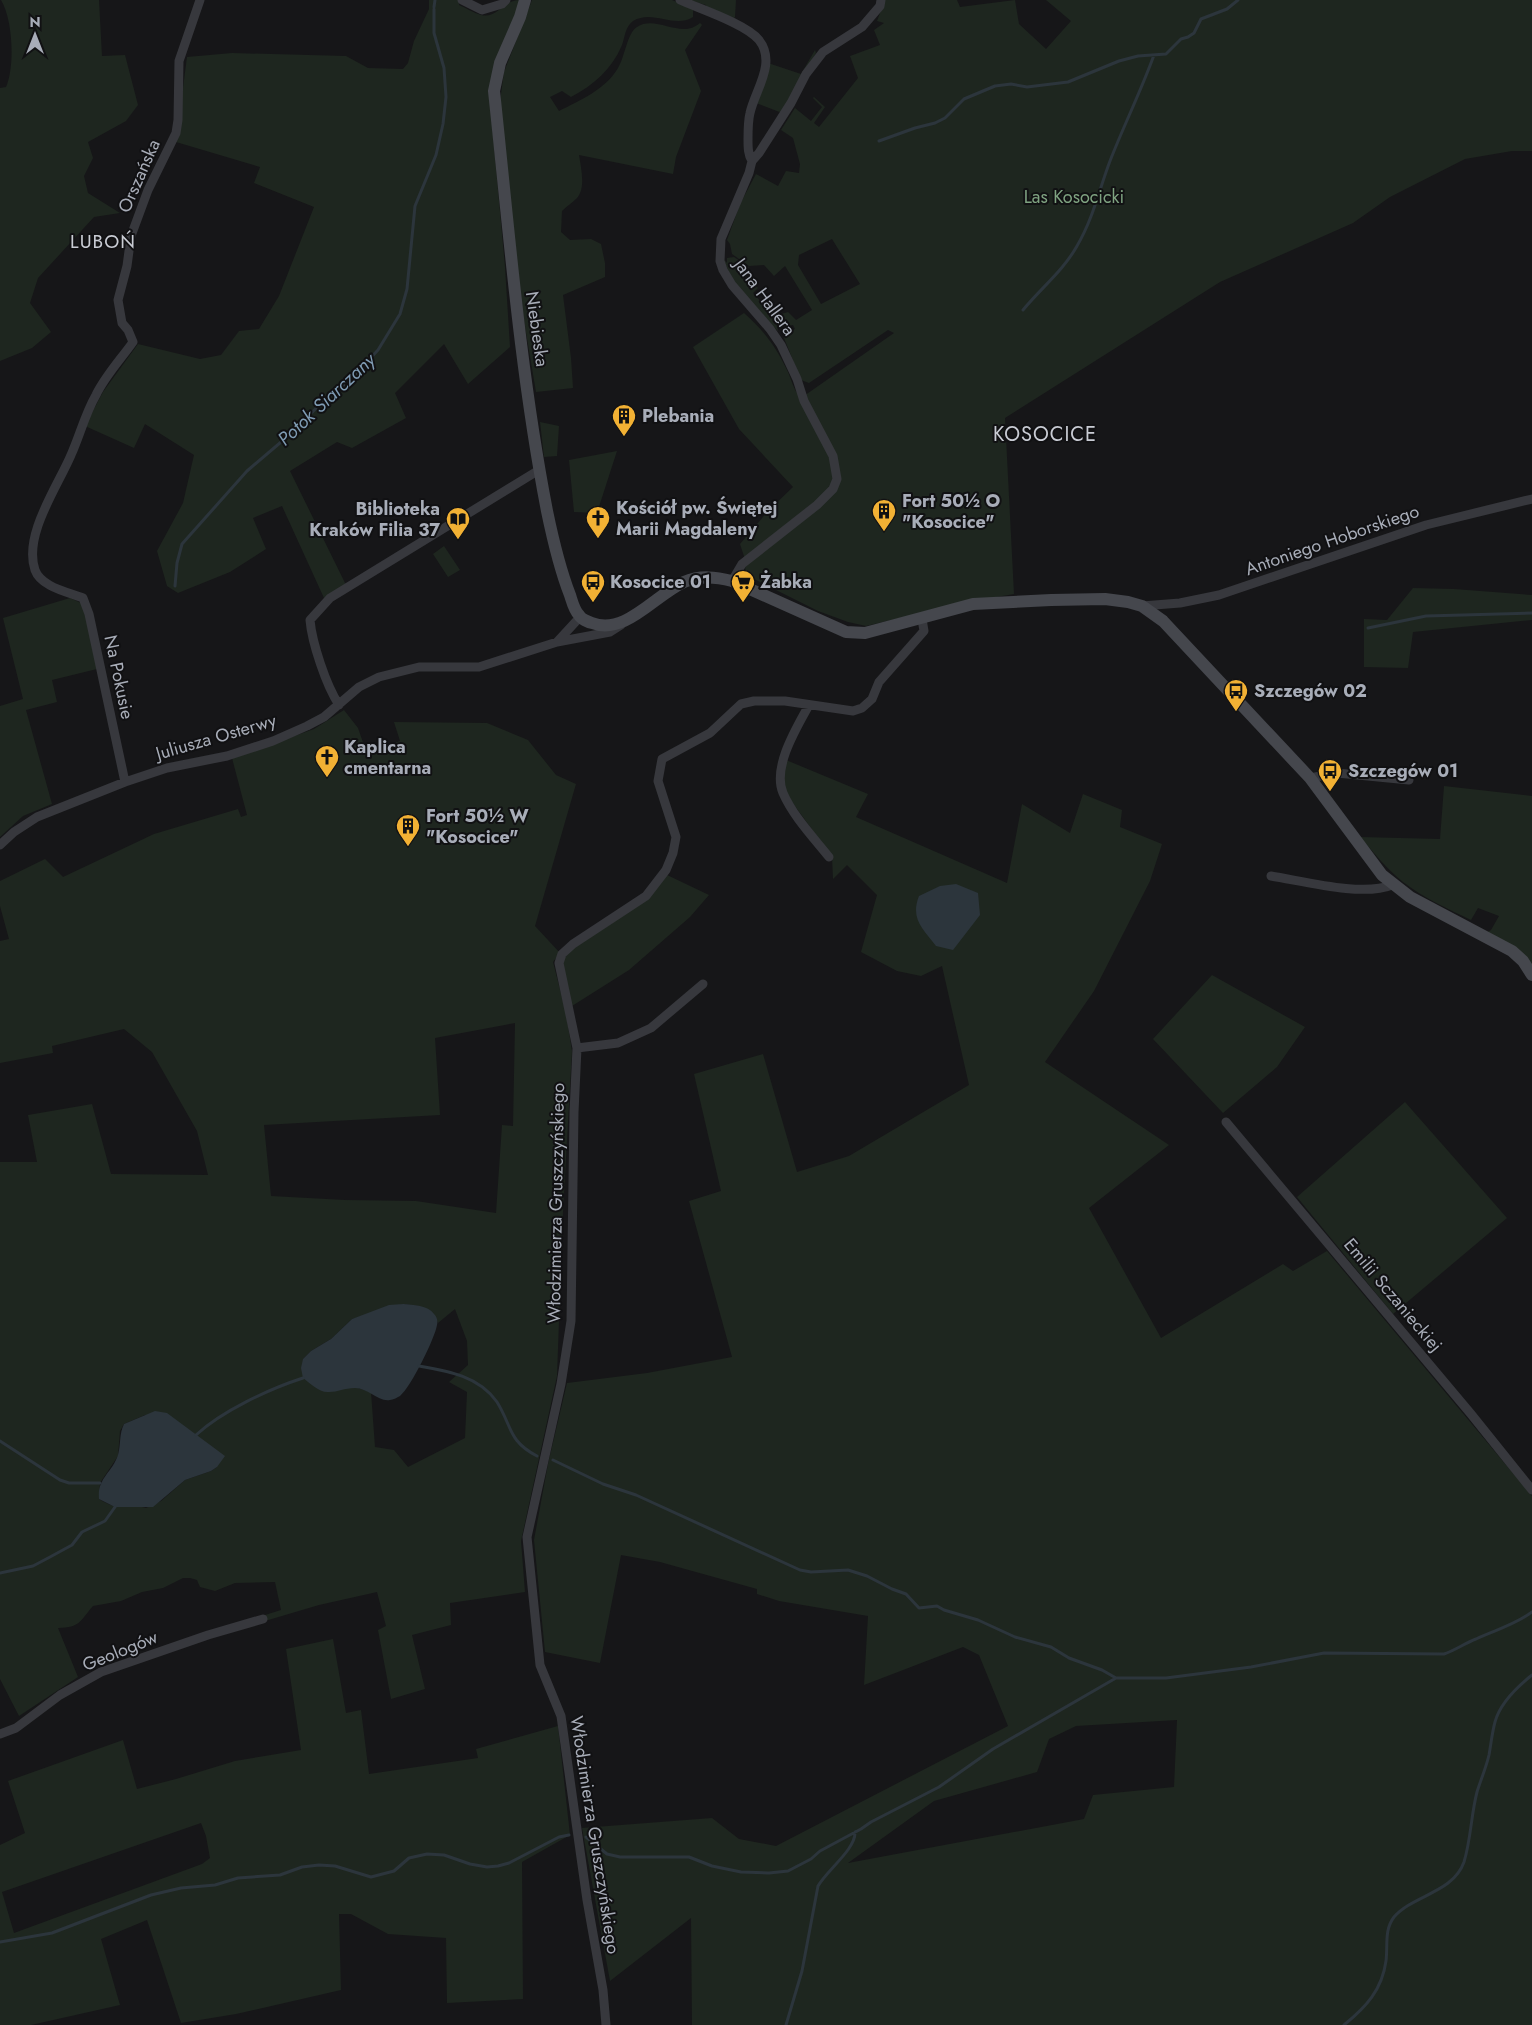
<svg xmlns="http://www.w3.org/2000/svg" width="1532" height="2025" font-family="Jost,sans-serif">
<style>
.green{fill:#1e261f;fill-rule:evenodd}
.water{fill:#2c353c}
.lines{fill:none;stroke-linecap:round;stroke-linejoin:round}
.stream{stroke:#2c353c;stroke-width:3}
.street{stroke:#37383d;stroke-width:9}
.secondary{stroke:#45474d;stroke-width:12}
.labels{text-anchor:middle;stroke-width:4;stroke-linejoin:round;paint-order:stroke}
.street-label{font-size:18px;fill:#a8adb8;stroke:#111113}
.park-label{font-size:18px;fill:#7fa381;stroke:#111113}
.poi-label{font-size:18px;font-weight:bold;fill:#a8adb8;stroke:#111113;text-anchor:start}
.neighbourhood-label{font-size:19px;letter-spacing:1px;fill:#c9ccd4;stroke:#111113}
.water-label{font-size:19px;font-style:italic;fill:#7f9bb3;stroke:#111113}
.quarter-label{font-size:20px;letter-spacing:1px;fill:#c9ccd4;stroke:#111113}
</style>
<rect width="100%" height="100%" fill="#161618"/>
<path class="green" d="M1 0H99L102 56 125 55 138 105 126 121 88 142 93 158 84 176 88 193 120 213 94 217 38 278 30 303 51 332 32 348 0 361V88L6 87C15 66 13 20 1 0Z
M429 0H459V5C466 8 474 13 481 15 498 19 502 0 520 0L489 91 505 267 510 347 468 384 444 344 395 393 406 418 352 448 337 442 290 471 346 585 324 598 282 506 253 518 266 549 230 572 178 593 167 586 157 551 183 503 194 455 145 424 134 448 85 426 103 392 138 344 200 359 221 355 239 331 259 329 279 296 314 207 254 183 260 167 176 142 187 57 232 53 346 56 368 68 403 69 408 63 414 41 429 9Z
M532 0H672L693 9V17C674 29 653 9 633 21 625 27 625 37 622 45 612 69 594 85 571 97L562 91 550 97 559 111C579 101 606 89 618 68 625 57 627 33 637 27 656 14 681 40 700 23L702 25 685 50 701 91 676 157 673 174 579 155C581 168 586 188 577 198 572 203 567 206 562 211L561 232 570 240 591 239 601 244 605 263V277L563 295 571 358 573 388 536 392 515 267 500 101 504 72Z
M689 0H736L735 17 733 19 706 8V5Z
M885 0H957L960 7 1015 0 1019 24 1046 49 1071 21 1046 0H1532V151H1512L1465 159 1390 197 1353 223 1220 282 1005 418 1014 594 968 602 866 626 848 622 818 611 746 575 744 556 740 544 768 511 793 487 739 429 693 347 744 313C762 329 775 345 786 368 792 379 792 388 801 398L894 333 888 330 809 383 801 380 784 338 785 334 795 329 793 325 783 327 777 311 781 314 788 312 796 320 812 310 785 266 774 276 764 265 749 266 732 254 730 244 727 240 740 204 756 174 778 186 786 171 799 173 800 164 793 138 781 130 795 108 811 121 822 107 813 98 814 97 825 107 814 123 819 127 858 78 850 56 880 45 874 30 884 23 877 21ZM832 239 860 284 821 304 798 265 799 255Z
M815 50 816 53 782 113 756 103 768 63 801 74Z
M734 257 749 267 746 270 751 275 749 278 758 288 753 293 775 317 778 331C761 317 728 280 724 259L727 263V258Z
M540 422 559 426 557 456 544 457Z
M617 451 597 513 574 512 569 460Z
M444 546 460 570 448 577 433 554Z
M1413 588 1454 589 1532 595V620L1413 632 1408 668 1364 667V619L1387 620Z
M70 598 81 603 86 613 97 669 52 680 57 702 26 710 52 804 23 816 0 837V706L23 699 3 618Z
M344 710 358 728 367 754 400 741 394 722 487 723 528 740 556 775 576 784 535 926 560 953 553 962 566 1013 572 1051 563 1212 557 1376 521 1541 525 1592 450 1603 451 1625 412 1635 425 1689 391 1699 378 1630 386 1626 377 1592 319 1605 265 1621V1615L281 1610 275 1582 235 1583 215 1591 200 1587 197 1580 190 1578H183L163 1588 142 1592 121 1601 93 1606C79 1622 81 1627 58 1628L78 1677 19 1716 0 1679V1162H37L28 1115 92 1104 111 1174 208 1175 197 1131 152 1052 124 1029 52 1046 53 1053 0 1063V941L9 939 0 906V881L45 859 63 877 154 834 238 809 241 817 247 815 232 758 314 729ZM515 1023 513 1126 502 1125 496 1213 416 1201 345 1200 271 1196 264 1125 440 1115 435 1038ZM403 1304C418 1306 432 1306 438 1323L455 1309 467 1341 468 1365 449 1382 467 1392 465 1438 408 1467 394 1450 375 1447 371 1392 358 1388H342L303 1359 311 1351 331 1339 352 1319ZM145 1415 177 1421 217 1467 211 1471 185 1480 161 1501 146 1508C126 1502 121 1513 99 1499L100 1483 118 1456 120 1431 124 1424Z
M786 760 868 794 856 817 1007 883 1022 804 1070 833 1083 794 1122 810 1120 827 1162 844 1150 881 1094 991 1045 1062 1169 1145 1089 1208 1161 1338 1283 1264 1293 1271 1327 1251 1532 1496V2025H692L691 1918 610 1981 582 1828 712 1818 739 1839 776 1846 1008 1726 979 1655 963 1647 864 1685 868 1616 779 1601 757 1594V1589L660 1562 621 1555 600 1663 545 1652 534 1540 548 1464 567 1383 647 1373 732 1357 689 1201 721 1191 694 1074 763 1054 797 1172 849 1156 969 1085 942 966 921 976 897 971 861 952 877 895 847 865 833 879 832 857 784 791 783 772ZM1177 1720 1174 1787 1093 1795 1084 1819 848 1863 934 1801 1037 1772 1049 1739 1076 1726Z
M1444 786 1532 796V966L1486 933 1491 930 1499 916 1478 908 1471 920C1448 909 1424 898 1403 882 1387 869 1374 853 1360 837L1440 839Z
M665 874 709 895 690 917 629 970 572 1006 561 964 568 952 618 919Z
M1212 975 1305 1027 1277 1067 1223 1113 1153 1039Z
M1405 1102 1507 1218 1393 1314 1297 1197Z
M333 1639 346 1713 361 1710 369 1774 478 1758 476 1749 558 1726 570 1835 522 1862 523 1999 447 2003 446 1938 388 1934 351 1914H339L341 1990 236 2014 181 2023 147 1920 101 1939 120 2005 31 2025H0V1845L25 1833 8 1781 123 1740 137 1789 176 1779 235 1761 301 1750 286 1649ZM201 1823 206 1836 210 1858 202 1864 14 1933 2 1892Z"/>
<path class="water" d="M956 884 978 893 980 915 953 950 936 946C923 929 910 919 919 896L940 886Z
M403 1304C413 1305 428 1305 434 1314 437 1317 438 1321 437 1325 435 1338 411 1387 400 1396 398 1397 393 1400 390 1400 378 1402 368 1388 355 1388 344 1388 338 1392 329 1392 319 1393 310 1383 303 1378L301 1368 303 1359 311 1351 331 1339 352 1319 389 1305Z
M155 1411 167 1413 225 1456 217 1467 211 1471 185 1480 153 1507H115L99 1499C97 1478 112 1473 118 1455 121 1444 119 1434 124 1424Z"/>
<g class="lines">
<path class="stream" d="M434 7 435 0
M879 141 915 128 935 123 945 118 964 99 995 86 1011 84 1027 87 1068 82 1119 61 1138 56 1166 54 1181 39 1188 37 1194 33 1201 19 1227 9 1238 0
M1023 310C1041 288 1063 271 1077 246 1093 219 1099 190 1110 161 1124 125 1141 91 1154 55
M175 586 177 563 182 544 247 471 294 431 325 399 350 380 378 350 400 314 407 289 415 206 436 155 443 124 446 97 444 68 434 33V9
M1368 628 1426 616 1532 613
M419 1366C448 1371 479 1376 497 1402 512 1426 508 1441 537 1456
M196 1435C222 1411 269 1389 303 1378
M0 1441 60 1480 69 1483H100
M553 1460 603 1484 636 1495 800 1570 811 1572 848 1570 867 1576 892 1589 906 1594 919 1608 937 1606 944 1610 978 1620 1015 1637 1051 1647 1069 1658 1102 1670 1116 1678H1166L1251 1667 1324 1653 1444 1654C1456 1650 1465 1643 1476 1639 1495 1630 1515 1625 1532 1612
M0 1573 33 1566 50 1557 72 1545 82 1532 105 1521 115 1507
M586 1837 607 1854 620 1857H689L712 1866 741 1872 769 1873 788 1871 811 1859 820 1851 861 1829 871 1822 939 1787 993 1749 1116 1678
M0 1942 52 1933 151 1895 181 1888 215 1885 238 1878 280 1875 302 1867 319 1865 335 1866 371 1877 394 1871 409 1858 427 1854 444 1855 470 1864 487 1867 498 1866 509 1863 559 1837 569 1835
M786 2025 802 1971 818 1886C827 1870 856 1849 855 1832
M1344 2025C1366 2007 1382 1990 1386 1961 1388 1946 1384 1930 1394 1917 1413 1895 1453 1893 1464 1862 1471 1839 1471 1815 1477 1792 1481 1779 1486 1768 1489 1755 1491 1744 1492 1733 1495 1722 1500 1703 1517 1687 1532 1675"/>
<path class="street" d="M462 0 482 10 502 4 506 0
M680 0C700 9 746 24 759 40 777 63 755 90 750 113 748 121 748 130 748 139 748 148 748 154 752 161
M732 581 742 564 817 505 833 489 837 479 833 456 804 401 797 379 781 345 770 329 732 285 723 270 720 261 721 239 749 173 752 161 759 153 791 103 806 74 823 52 862 27 880 6 881 0
M1142 606 1180 603 1219 595 1426 525 1532 499
M557 642 580 617
M339 705C326 685 312 643 310 620L330 598 539 470
M809 705C797 727 772 767 783 793 793 816 813 837 829 857
M1310 778 1337 773 1409 780
M125 782 89 614 83 598C68 592 41 587 35 570 23 535 58 486 71 455 80 435 85 414 96 395 105 376 121 359 133 342L128 330 122 323 118 300 127 266 131 236 148 190 176 133 178 120 179 61 200 0
M0 845 14 832 37 817 125 782 167 768 227 756 273 741 307 726 324 717 359 687 379 677 419 667H479L557 642 610 632 621 625
M1271 876C1303 881 1362 897 1392 885
M577 1048 618 1043 651 1028 703 984
M1226 1122 1471 1414 1532 1490
M0 1734 16 1728 60 1695 101 1672 208 1635 263 1619
M606 2025 603 1990 587 1900 561 1716 540 1665 527 1537 561 1384 571 1321 574 1112 577 1048 559 963 562 954 573 944 646 896 666 870 673 853 676 837 658 781 662 759 710 733 741 704 754 701H785L853 711 862 708 872 699 879 682 924 631 922 619"/>
<path class="secondary" d="M525 0 520 17 500 63 494 91C509 231 520 372 547 511 553 540 559 567 570 595 572 601 574 610 579 615 581 619 588 622 592 623 625 636 655 595 684 582 700 575 716 577 732 581L846 632 865 633 973 604 1051 600 1105 599 1128 602 1142 606 1163 621 1310 778 1382 875 1410 897 1512 951 1523 961 1532 975"/>
</g>
<defs>
<g id="building-pin" transform="scale(1.25)"><path d="M0 17L-7.5 6A9.5 9.5 0 1 1 7.5 6Z" fill="#f2b134" stroke="#111113"/><path d="M-4-6H4V6H1V3H-1V6H-4ZM-2.5-4.3h1.7v1.8h-1.7ZM.8-4.3h1.7v1.8H.8ZM-2.5-1h1.7V.8h-1.7ZM.8-1h1.7V.8H.8Z" fill="#111"/></g>
<g id="church-pin" transform="scale(1.25)"><path d="M0 17L-7.5 6A9.5 9.5 0 1 1 7.5 6Z" fill="#f2b134" stroke="#111113"/><path d="M-1.2-6h2.4v3.5h3.3v2.4h-3.3V6h-2.4V-.1h-3.3v-2.4h3.3Z" fill="#111"/></g>
<g id="library-pin" transform="scale(1.25)"><path d="M0 17L-7.5 6A9.5 9.5 0 1 1 7.5 6Z" fill="#f2b134" stroke="#111113"/><path d="M-6-4Q-3-5.5-.7-3.5V5Q-3 3-6 4ZM6-4Q3-5.5 .7-3.5V5Q3 3 6 4Z" fill="#111"/></g>
<g id="bus-pin" transform="scale(1.25)"><path d="M0 17L-7.5 6A9.5 9.5 0 1 1 7.5 6Z" fill="#f2b134" stroke="#111113"/><path d="M-5-6H5V4H4V6H2V4H-2V6H-4V4H-5ZM-3.5-4V0h7V-4ZM-3.5 1.2v1.5H-2V1.2ZM2 1.2v1.5H3.5V1.2Z" fill="#111"/></g>
<g id="supermarket-pin" transform="scale(1.25)"><path d="M0 17L-7.5 6A9.5 9.5 0 1 1 7.5 6Z" fill="#f2b134" stroke="#111113"/><path d="M-6-5.5h2.5l.6 2H6L4.5 2H-2.5L-4.4-4H-6ZM-1.5 3.2a1.3 1.3 0 1 0 .1 0ZM3 3.2a1.3 1.3 0 1 0 .1 0Z" fill="#111"/></g>
</defs>
<g fill-rule="evenodd">
<use href="#building-pin" x="624" y="416"/>
<use href="#building-pin" x="884" y="511"/>
<use href="#church-pin" x="598" y="518"/>
<use href="#library-pin" x="458" y="519"/>
<use href="#bus-pin" x="593" y="582"/>
<use href="#supermarket-pin" x="743" y="582"/>
<use href="#bus-pin" x="1236" y="691"/>
<use href="#church-pin" x="327" y="757"/>
<use href="#bus-pin" x="1330" y="771"/>
<use href="#building-pin" x="408" y="826"/>
</g>
<g class="labels">
<g class="street-label">
<text transform="translate(139 176) rotate(-66)" y="6">Orszańska</text>
<text transform="translate(765 297) rotate(54)" y="6">Jana Hallera</text>
<text transform="translate(537 329) rotate(82)" y="6">Niebieska</text>
<text transform="translate(1332 540) rotate(-19)" y="6">Antoniego Hoborskiego</text>
<text transform="translate(119 677) rotate(78)" y="6">Na Pokusie</text>
<text transform="translate(216 737) rotate(-16)" y="6">Juliusza Osterwy</text>
<text transform="translate(556 1203) rotate(-89)" y="6">Włodzimierza Gruszczyńskiego</text>
<text transform="translate(1393 1295) rotate(50)" y="6">Emilii Sczanieckiej</text>
<text transform="translate(120 1651) rotate(-22)" y="6">Geologów</text>
<text transform="translate(595 1835) rotate(81)" y="6">Włodzimierza Gruszczyńskiego</text>
</g>
<g class="park-label">
<text x="1074" y="203">Las Kosocicki</text>
</g>
<g class="poi-label">
<text x="642" y="422">Plebania</text>
<text x="902" y="507">Fort 50½ O<tspan x="902" dy="21">"Kosocice"</tspan></text>
<text x="616" y="514">Kościół pw. Świętej<tspan x="616" dy="21">Marii Magdaleny</tspan></text>
<text x="440" y="515" text-anchor="end">Biblioteka<tspan x="440" dy="21">Kraków Filia 37</tspan></text>
<text x="610" y="588">Kosocice 01</text>
<text x="760" y="588">Żabka</text>
<text x="1254" y="697">Szczegów 02</text>
<text x="344" y="753">Kaplica<tspan x="344" dy="21">cmentarna</tspan></text>
<text x="1348" y="777">Szczegów 01</text>
<text x="426" y="822">Fort 50½ W<tspan x="426" dy="21">"Kosocice"</tspan></text>
</g>
<g class="neighbourhood-label">
<text x="103" y="248">LUBOŃ</text>
</g>
<g class="water-label">
<text transform="translate(326 399) rotate(-43)" y="7">Potok Siarczany</text>
</g>
<g class="quarter-label">
<text x="1045" y="441">KOSOCICE</text>
</g>
</g>
<g transform="translate(35 35)" stroke="#111113" stroke-width="4" paint-order="stroke">
<path d="M0-4L9 19L0 12L-9 19Z" fill="#a8adb8"/>
<text y="-8" font-size="14" font-weight="bold" text-anchor="middle" fill="#a8adb8">N</text>
</g>
</svg>
